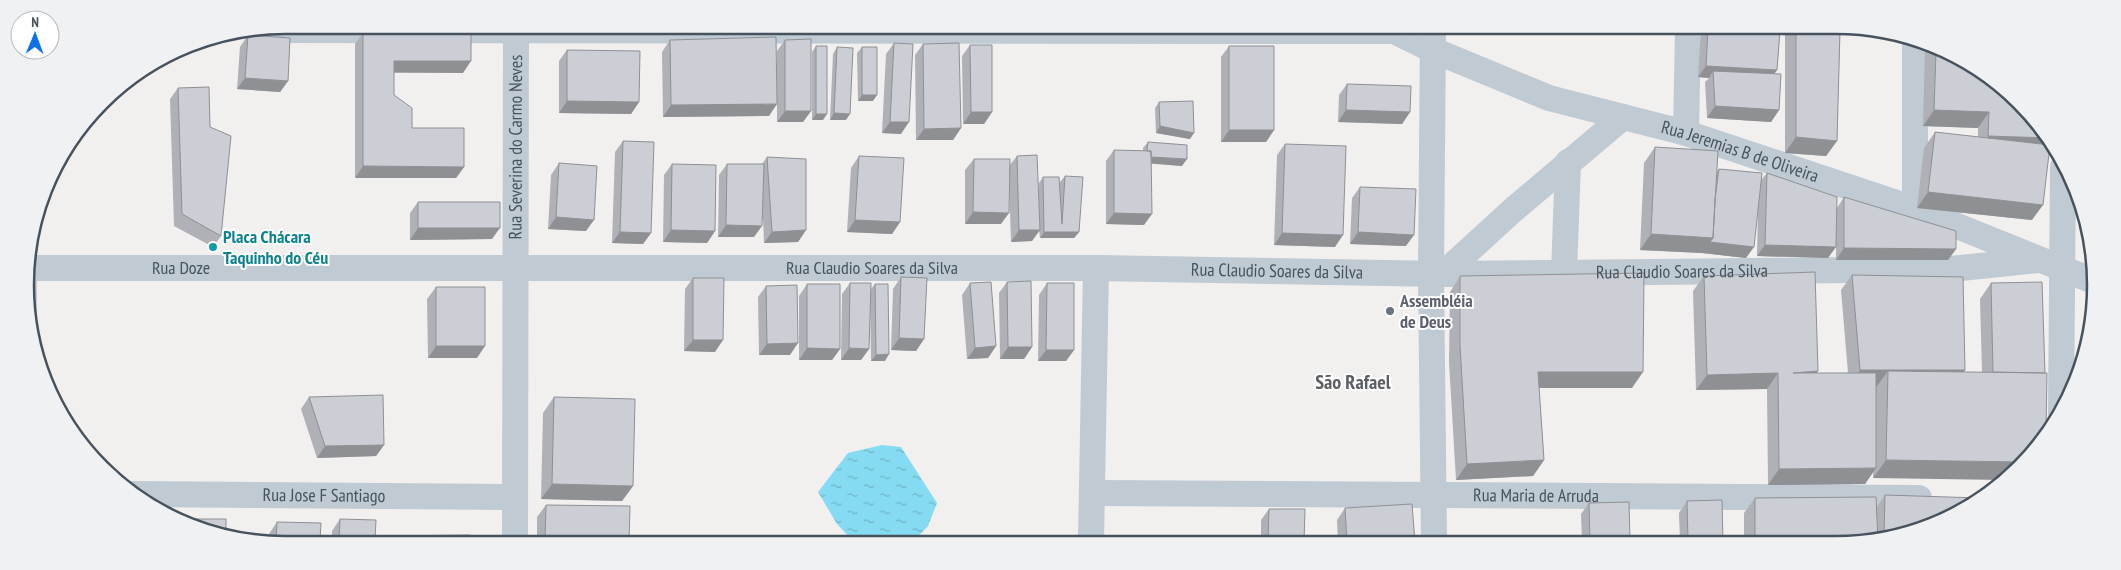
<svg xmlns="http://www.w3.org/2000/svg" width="2121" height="570" font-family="'PT Sans Narrow',sans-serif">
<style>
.water{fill:url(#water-ripples)}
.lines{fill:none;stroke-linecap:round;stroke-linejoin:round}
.service{stroke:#bfcad2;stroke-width:12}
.minor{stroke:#bfcad2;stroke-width:26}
.wall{fill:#afb1b6}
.shaded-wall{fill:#8e9094}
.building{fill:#cbced4;stroke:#8e9094}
.culture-dot{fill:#0f9aa8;stroke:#fff;stroke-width:2}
.worship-dot{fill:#6b7280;stroke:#fff;stroke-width:2}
.labels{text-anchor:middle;stroke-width:4;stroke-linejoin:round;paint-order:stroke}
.street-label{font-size:18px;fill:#46535e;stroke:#fff}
.culture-label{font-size:18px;font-weight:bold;fill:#0d838f;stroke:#fff;text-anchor:start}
.worship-label{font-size:18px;font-weight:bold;fill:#5b616d;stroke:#fff;text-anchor:start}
.quarter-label{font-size:20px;font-weight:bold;fill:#5b5f64;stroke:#fff}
.rim{fill:none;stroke:#46535e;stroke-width:2.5}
</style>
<defs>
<pattern id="water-ripples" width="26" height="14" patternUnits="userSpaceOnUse" patternTransform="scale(1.25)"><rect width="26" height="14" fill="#85dbf1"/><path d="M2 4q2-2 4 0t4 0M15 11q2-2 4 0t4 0" fill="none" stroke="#6fb4c6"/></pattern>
</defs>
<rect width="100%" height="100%" fill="#f2efef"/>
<path class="water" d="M882 445 901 447 937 503 928 526 914 541H853L837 524 818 492 848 453Z"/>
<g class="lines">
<path class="service" d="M31 323V246"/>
<g class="minor">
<path id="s1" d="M1388 28 1433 50 1549 98 1686 133 1915 209 2091 280"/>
<path d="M1433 29 1431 274 1434 542"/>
<path d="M258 30 1396 31"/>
<path d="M1686 133 1688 29"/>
<path d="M1915 209V42"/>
<path id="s2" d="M26 268H1096L1443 274 1951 269 2038 260"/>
<path d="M1564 273 1568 162"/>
<path d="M1443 274 1513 210 1623 117"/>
<path d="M2061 412 2063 167"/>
<path id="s3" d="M1092 493 1919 498"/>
<path id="s4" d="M133 494 514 497"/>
<path id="s5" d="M515 541 516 26"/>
<path d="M1091 541 1096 268"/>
</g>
</g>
<path class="wall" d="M1701 29 1780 30 1777 70 1774 74 1779 110 1771 122 1707 118 1705 82 1709 78 1698 77Z
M1785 30H1840L1837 141 1826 156 1785 153Z
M363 33 463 73H394V95L412 128 464 167 456 178H355V44Z
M248 35 288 81 280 92 237 89 240 47Z
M670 40 769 116 663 117 662 52Z
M785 40 811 111 803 122H777V51Z
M894 43 901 134 882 133 886 54Z
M923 44 961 128 953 140H916L915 55Z
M970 45 992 112 984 124H963L962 56Z
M816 46 823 120H812V52Z
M1229 46 1274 130 1266 142H1221V57Z
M1926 46 1980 69 2050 138 2045 144 2032 220 1917 208 1924 148 1935 132 1978 137V128L1923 126 1925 48Z
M837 47 846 120H830L833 54Z
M862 47 873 101H858L857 53Z
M567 50 639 102 631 114 559 113V61Z
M1347 84 1410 112 1402 124 1338 122 1339 95Z
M178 88 210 127 221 236 213 247 174 226 170 99Z
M1159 102 1190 139 1156 133 1155 108Z
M623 141 651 233 643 244 612 243 615 152Z
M1148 142 1182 166 1151 163 1144 225 1106 224V161L1114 150 1143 151V148Z
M1285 144 1335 247 1274 245 1277 155Z
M1655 147 1716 172 1719 169 1761 180 1767 173 1837 208 1844 197 1956 249 1948 260H1836V229L1828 258 1757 256 1758 209 1746 258 1702 253 1640 250 1644 163Z
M859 156 900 222 892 234 847 232 851 168Z
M1017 156 1039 217V183L1043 177 1060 192V182L1065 176 1079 232 1074 238H1040L1039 230 1032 241 1011 242 1009 180 1001 224H965V170L974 159 1009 166Z
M767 157 806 230 798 242 764 243 763 218 754 237H718L719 175 727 164H762Z
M559 163 586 231 548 229 551 175Z
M672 164 715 231 707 243 663 242 664 175Z
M1360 187 1406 246 1350 244 1352 198Z
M418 202 492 239 410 240V213Z
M1852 275 1965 370 1964 372H1982L1980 299 1991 283 2045 373 1873 478V472L1865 484 1768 485 1767 389 1696 390 1693 291 1704 276 1818 371 1817 373H1848L1841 290Z
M1460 276 1632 388H1539L1544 460 1533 476 1456 480 1449 362 1450 292Z
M901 277 924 339 916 351 891 350 893 289Z
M693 278 715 352 684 351 685 289Z
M1007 282 1032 347 1024 359H1000L999 293Z
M850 283 870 290 875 284 885 361H871L870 291 869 349 861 360H841L842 294Z
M970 283 996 346 988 358 967 359 962 295Z
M1047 283 1074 350 1066 361H1038L1039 295Z
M807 284 840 349 832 360H799V296Z
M766 286 790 355H759L758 297Z
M436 287 477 358H428L427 299Z
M309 397 384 445 376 456 317 458 301 409Z
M554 397 633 486 622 501 541 499 543 413Z
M1885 495 1951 518 1870 543H1744V513L1755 498 1877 507Z
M1687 501 1723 543 1680 542 1679 513Z
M1589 503 1630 542H1582L1581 514Z
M546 505 629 541H537V517Z
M1345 508 1415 542H1338L1337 520Z
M1269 509 1304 542H1261V520Z
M340 519 375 540H332V531Z
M277 522 320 540H269V534Z"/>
<path class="shaded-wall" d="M394 61H471L463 73 386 72Z
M1706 66 1777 70 1769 81 1713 71 1709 78 1698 77Z
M245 78 288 81 280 92 237 89Z
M862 95H877L873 101H858Z
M567 101 639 102 631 114 559 113Z
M777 104 769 116 663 117 671 105Z
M1715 106 1779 110 1771 122 1707 118Z
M1346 110 1410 112 1402 124 1338 122Z
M1934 110 1989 112 1978 128 1923 126Z
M785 111H811L803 122H777Z
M971 112H992L984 124H963Z
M834 113 850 114 846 120H830Z
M816 114H827L823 120H812Z
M890 122H909L901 134 882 133Z
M1160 126 1194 133 1190 139 1156 133Z
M961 128 953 140H916L924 129Z
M1229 130H1274L1266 142H1221Z
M1988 136 2050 138 2039 153 1977 152Z
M1796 137 1837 141 1826 156 1785 153Z
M1147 157 1187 159 1182 166 1143 163Z
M363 166 464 167 456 178H355Z
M1928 192 2043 205 2032 220 1917 208Z
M973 212 1009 213 1001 224H965Z
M1114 213 1152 214 1144 225 1106 224Z
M556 217 594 220 586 231 548 229Z
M855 220 900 222 892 234 847 232Z
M726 225 762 226 754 237H718Z
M418 228H500L492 239 410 240Z
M671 230 715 231 707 243 663 242Z
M806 230 798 242 764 243 772 232Z
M1019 230H1040L1032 241 1011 242Z
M620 232 651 233 643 244 612 243Z
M1044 232H1079L1074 238H1040Z
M1358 232 1414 235 1406 246 1350 244Z
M1282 233 1343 235 1335 247 1274 245Z
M1651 234 1713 238 1702 253 1640 250Z
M1710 242 1754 247 1746 258 1702 253Z
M1765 245 1836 247 1828 258 1757 256Z
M1844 248 1956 249 1948 260H1836Z
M899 338 924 339 916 351 891 350Z
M693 340H723L715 352 684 351Z
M798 343 790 355H759L767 344Z
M436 346H485L477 358H428Z
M996 346 988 358 967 359 975 348Z
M1008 347H1032L1024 359H1000Z
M807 348 840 349 832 360H799Z
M849 348 869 349 861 360H841Z
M1046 350H1074L1066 361H1038Z
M889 354 885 361H871L876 355Z
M1860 370H1965L1954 386 1888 371 1877 386H1849Z
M1818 371 1807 387 1793 373Z
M1538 372H1643L1632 388H1528Z
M1778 373 1767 389 1696 390 1707 375Z
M384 445 376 456 317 458 325 446Z
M1544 460 1533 476 1456 480 1467 464Z
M1886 460 2025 462 2020 469 2004 480 1873 478Z
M1876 468 1865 484 1768 485 1779 469Z
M552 484 633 486 622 501 541 499Z"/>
<path class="building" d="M1708 29 1780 30 1777 70 1706 66Z
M1796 30H1840L1837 141 1796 137Z
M363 33H471V61H394V95L412 108V128H464V167L363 166Z
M248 35 290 38 288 81 245 78Z
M776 37 777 104 671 105 670 40Z
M811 39V111H785V40Z
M894 43 913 44 909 122H890Z
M959 43 961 128 924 129 923 44Z
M970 45H992V112H971Z
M816 46H827V114H816Z
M1229 46H1274V130H1229Z
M837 47 853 48 850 114 834 113Z
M862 47H877V95H862Z
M567 50 640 51 639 102 567 101Z
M1936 50 1980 69 2049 138 1988 136 1989 112 1934 110Z
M1713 71 1781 74 1779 110 1715 106Z
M1347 84 1411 86 1410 112 1346 110Z
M209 87 210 127 231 136 221 236 182 214 178 88Z
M1193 101 1194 133 1160 126 1159 102Z
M1935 132 2050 145 2043 205 1928 192Z
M623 141 654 142 651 233 620 232Z
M1148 142 1187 145V159L1151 157V151H1147Z
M1285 144 1346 146 1343 235 1282 233Z
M1655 147 1718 151 1713 238 1651 234Z
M1114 150 1151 151 1152 214 1114 213Z
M1037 155 1040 230H1019L1017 156Z
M859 156 904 158 900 222 855 220Z
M767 157 806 159V230L772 232Z
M974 159H1010L1009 213 973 212Z
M559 163 597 166 594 220 556 217Z
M672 164 716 165 715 231 671 230Z
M727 164H764L762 226 726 225Z
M1719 169 1762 173 1754 247 1710 242 1713 238 1715 199Z
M1767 173 1837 197 1836 247 1765 245Z
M1065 176 1083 177 1079 232H1044L1043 177H1059L1062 224Z
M1360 187 1416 189 1414 235 1358 232Z
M1844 197 1956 231V249L1844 248Z
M418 202H500V228H418Z
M1815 272 1818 371 1793 373H1876V468L1779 469 1778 373 1707 375 1704 276Z
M1644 273 1643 372H1538L1544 460 1467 464 1460 346V276Z
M1852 275 1963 277 1965 370H1860Z
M901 277 927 278 924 339 899 338Z
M693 278H724L723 340H693Z
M1031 281 1032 347H1008L1007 282Z
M991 282 996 346 975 348 970 283Z
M2042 282 2045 373 1993 372 1991 283Z
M850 283H871L869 349 849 348Z
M1047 283H1074V350H1046Z
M807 284H840V349L807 348Z
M875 284H888L889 354 876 355Z
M797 285 798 343 767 344 766 286Z
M436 287H485V346H436Z
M1888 371 2047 373 2046 432 2025 462 1886 460Z
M383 395 384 445 325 446 309 397Z
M554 397 635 399 633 486 552 484Z
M1885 495 1979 498 1951 518 1884 539Z
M1876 497 1878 540 1870 543H1755V498Z
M1722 500 1723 543 1688 542 1687 501Z
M1629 502 1630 542H1590L1589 503Z
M1412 504 1415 542H1347L1345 508Z
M546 505 630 506 629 541H545Z
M1269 509H1305L1304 542H1268Z
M184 519H226V536Z
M340 519 376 520 375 540H339Z
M277 522 321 523 320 540H276Z
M470 535V540H387V536Z"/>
<circle class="culture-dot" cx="213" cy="247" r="5"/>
<circle class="worship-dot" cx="1390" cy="311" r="5"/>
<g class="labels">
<g class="street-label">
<text dy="6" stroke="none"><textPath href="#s5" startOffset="394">Rua Severina do Carmo Neves</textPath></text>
<text dy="6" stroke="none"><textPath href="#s1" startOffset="374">Rua Jeremias B de Oliveira</textPath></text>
<text dy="6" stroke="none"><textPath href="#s2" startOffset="846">Rua Claudio Soares da Silva</textPath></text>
<text dy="6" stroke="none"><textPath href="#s2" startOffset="155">Rua Doze</textPath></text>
<text dy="6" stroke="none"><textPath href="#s2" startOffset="1251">Rua Claudio Soares da Silva</textPath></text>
<text dy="6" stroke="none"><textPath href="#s2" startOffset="1656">Rua Claudio Soares da Silva</textPath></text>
<text dy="6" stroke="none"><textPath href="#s4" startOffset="191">Rua Jose F Santiago</textPath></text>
<text dy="6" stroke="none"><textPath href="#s3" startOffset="444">Rua Maria de Arruda</textPath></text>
</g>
<g class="culture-label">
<text x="223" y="243">Placa Chácara<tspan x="223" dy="21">Taquinho do Céu</tspan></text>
</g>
<g class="worship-label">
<text x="1400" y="307">Assembléia<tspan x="1400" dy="21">de Deus</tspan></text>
</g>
<g class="quarter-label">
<text x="1353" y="389">São Rafael</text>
</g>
</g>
<path d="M0 0H2121V570H0ZM285 34H1836A251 251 0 0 1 2087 285V285A251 251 0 0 1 1836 536H285A251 251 0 0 1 34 285V285A251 251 0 0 1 285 34Z" fill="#f0f1f2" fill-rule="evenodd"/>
<path class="rim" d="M285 34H1836A251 251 0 0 1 2087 285V285A251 251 0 0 1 1836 536H285A251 251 0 0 1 34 285V285A251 251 0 0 1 285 34Z"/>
<g transform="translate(35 35) rotate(1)"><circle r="24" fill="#ffffff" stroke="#b5babf"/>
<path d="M0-4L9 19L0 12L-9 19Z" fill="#0e71ec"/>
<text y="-8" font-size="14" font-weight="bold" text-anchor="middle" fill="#46535e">N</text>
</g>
</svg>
